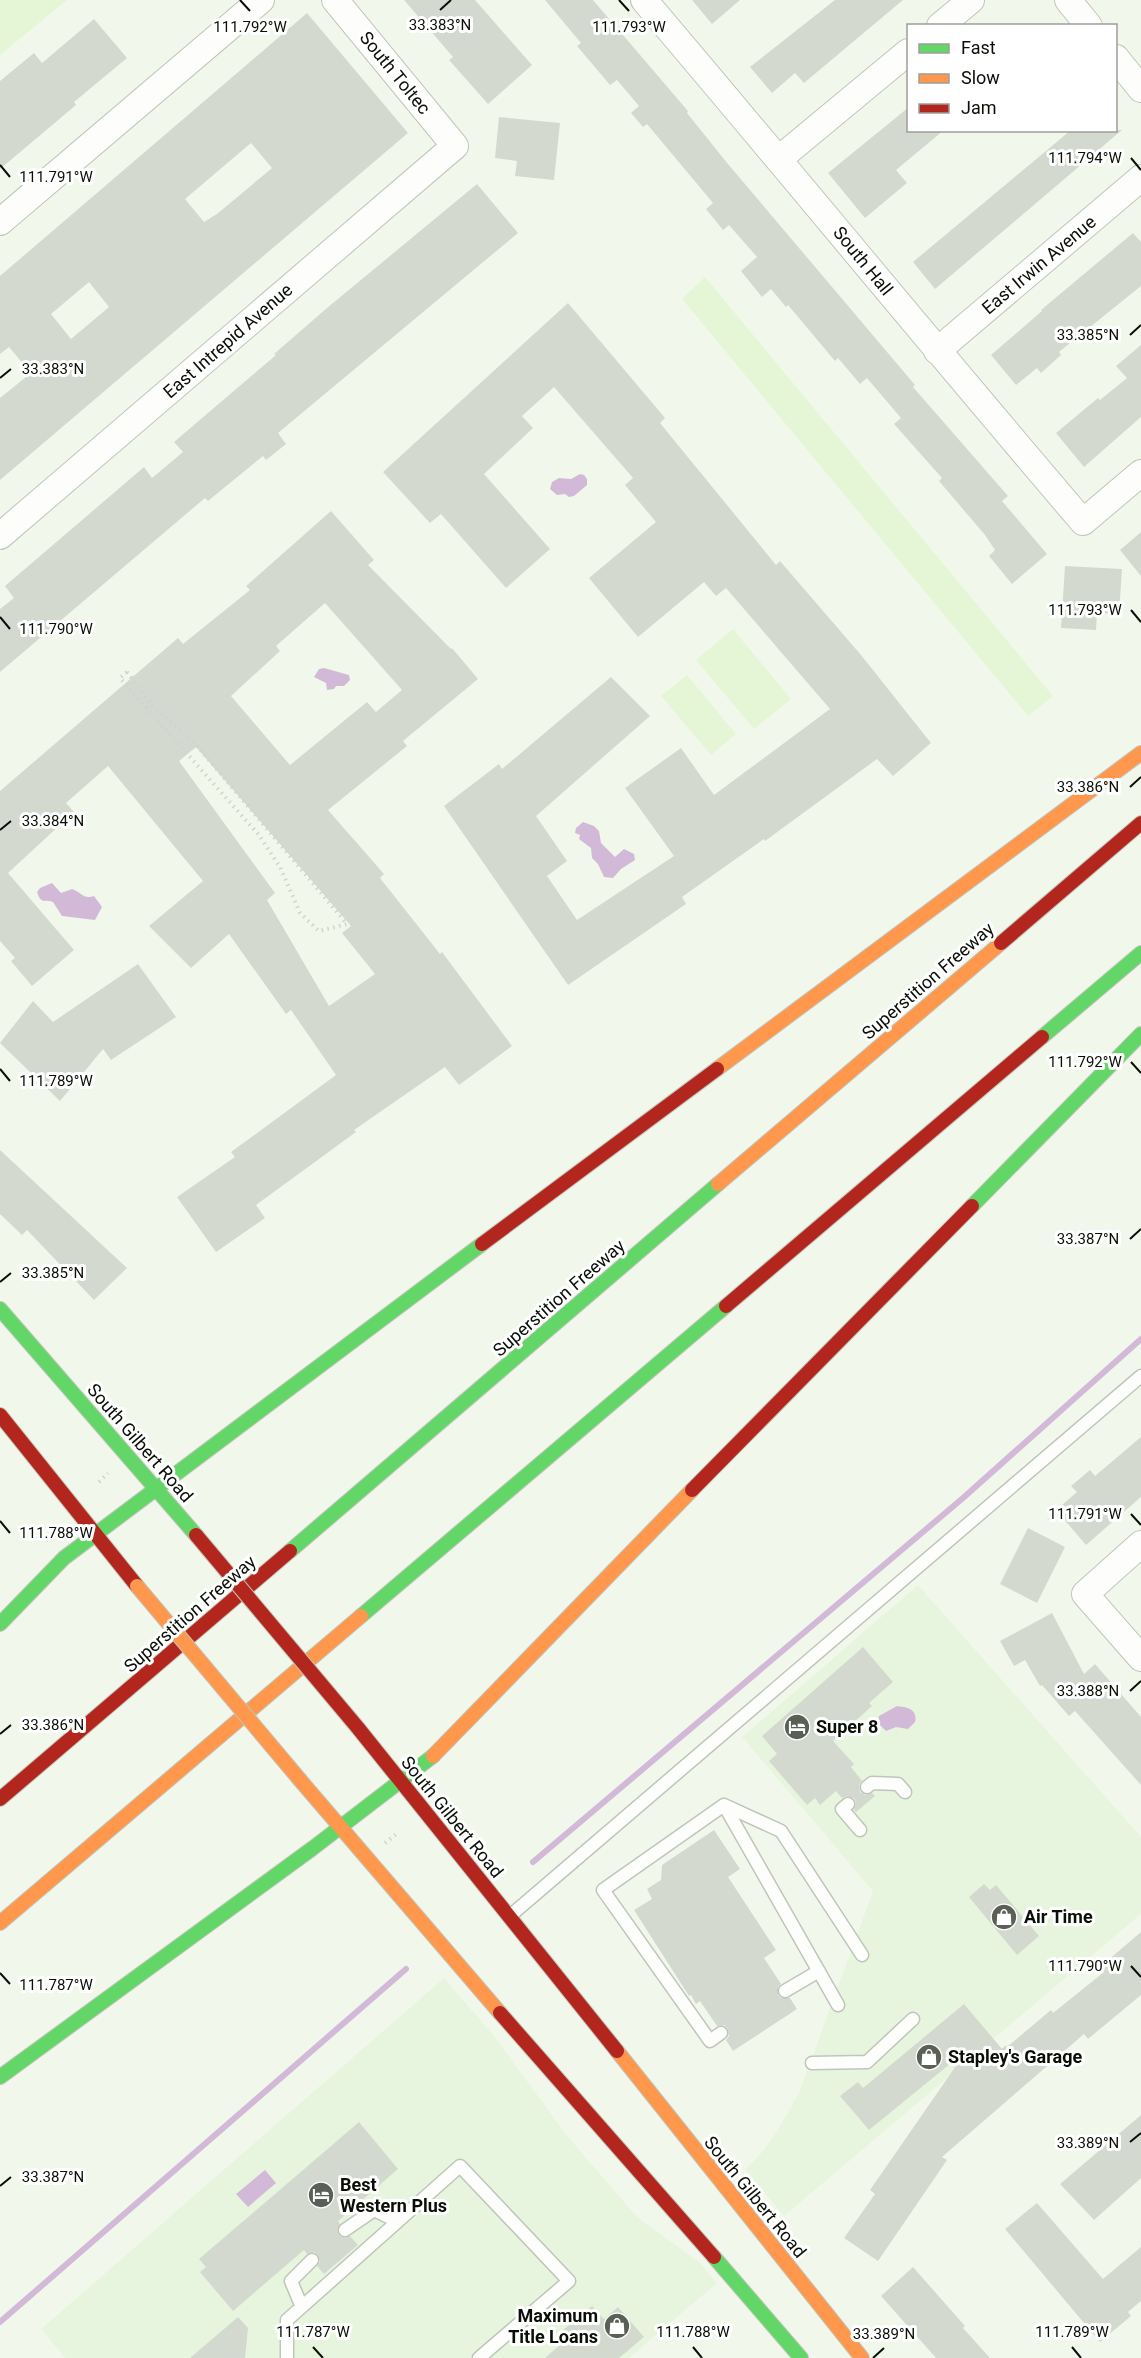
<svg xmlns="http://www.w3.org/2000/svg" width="1141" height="2358" font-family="Roboto,sans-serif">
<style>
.built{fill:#e8f5de}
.green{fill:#e5f6d7}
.water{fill:#d2b9d8}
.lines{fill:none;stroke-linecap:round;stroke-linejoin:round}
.stream{stroke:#d2b9d8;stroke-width:6}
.building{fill:#d3d9cf;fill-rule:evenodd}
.lane-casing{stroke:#c0c5bb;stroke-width:15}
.street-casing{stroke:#c0c5bb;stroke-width:28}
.fast-casing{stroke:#c0c5bb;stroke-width:16}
.slow-casing{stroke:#c0c5bb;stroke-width:16}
.jam-casing{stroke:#c0c5bb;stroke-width:16}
.path{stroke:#d1d3cf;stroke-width:4;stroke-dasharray:1.5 4.5;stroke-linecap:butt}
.lane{stroke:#fdfefc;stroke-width:12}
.street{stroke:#fdfefc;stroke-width:26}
.fast{stroke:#63d668;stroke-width:14}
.slow{stroke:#ff974d;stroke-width:14}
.jam{stroke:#b3261e;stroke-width:14}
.slow-bridge-casing{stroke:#c0c5bb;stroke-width:16;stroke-linecap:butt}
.jam-bridge-casing{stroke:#c0c5bb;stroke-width:16;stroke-linecap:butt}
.slow-bridge{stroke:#ff974d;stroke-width:14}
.jam-bridge{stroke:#b3261e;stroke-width:14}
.ticks{fill:none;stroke:#090e06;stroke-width:2}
.labels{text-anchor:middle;stroke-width:6;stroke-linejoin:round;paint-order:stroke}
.street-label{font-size:18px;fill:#090e06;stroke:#fff}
.poi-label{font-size:18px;font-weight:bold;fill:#090e06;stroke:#fff;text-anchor:start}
.ticks-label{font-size:15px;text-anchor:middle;fill:#090e06;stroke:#fff;stroke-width:6;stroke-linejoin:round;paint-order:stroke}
</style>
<rect width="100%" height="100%" fill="#f1f8eb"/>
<path class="built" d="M918 1585 1141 1837V1914L784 2216 745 2169 758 2157 776 2133 799 2093 873 1891 742 1737Z
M444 1978 494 2036 568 2137 637 2217 699 2262 717 2283 629 2358H65L41 2329Z"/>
<path class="green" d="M0 0H67L0 55Z
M705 277 1053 696 1028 716 682 299Z
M733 629 791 699 754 729 696 660Z
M687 675 736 734 711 755 661 696Z"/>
<path class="water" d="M580 474 584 475 587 479V485L574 496 569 497 565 494 557 495 550 489 552 482 559 478 571 479Z
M324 668 349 675 350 680 344 686H336L334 689 327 690 326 683 314 677 319 669Z
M583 822 594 826 599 831 601 843 615 857 624 849 634 854 635 860 621 869 613 878 604 877 598 864 592 858 591 848 579 839 580 835 575 833 576 828Z
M52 883 61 893 72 889C81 892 84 900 94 896L102 907 95 920 62 916 53 902C45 899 41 905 37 892L40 888Z
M897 1706C907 1707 918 1709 915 1722L908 1729 896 1727 886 1731 878 1723 879 1716Z
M265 2170 276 2183 248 2207 236 2194Z"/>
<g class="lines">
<path class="stream" d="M533 1862 963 1498 1141 1339
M0 2322 406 1969"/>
</g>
<path class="building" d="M404 0H475L532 65 488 104 449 60 453 57Z
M545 0H593L688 111 687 113 728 164 915 385 913 387 1008 496 1002 501 1047 554 1012 584 989 556 995 550 985 535 939 481 942 478 894 424 901 418 867 378 860 384 838 358 835 361 788 305 786 307 771 289 762 297 741 271 757 257 729 225 723 230 706 209 713 203 647 124 643 127 631 113 639 106 617 80 610 85 577 46 581 43Z
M692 0H740L712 24Z
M835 0H903L804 83 795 73 772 93 750 67Z
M307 13 408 133 0 480V398L31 373 9 347 0 354V276ZM251 143 272 168 217 214 204 222 185 199ZM89 282 109 307 71 339 51 314Z
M94 19 127 58 74 102 76 105 0 169V81L34 53 42 63Z
M909 107V130H944L896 170 907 183 865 218 828 173Z
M499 117 560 123 554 180 515 176 517 161 495 158Z
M1071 130H1122L935 289 913 262Z
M477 184 518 233 278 433 286 444 266 460 263 456 208 501 205 498 0 672V609L14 598 5 586 144 467 152 478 183 452 174 442 276 355 274 354 327 308Z
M1133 233 1141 242V286L1059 352 1061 355 1041 373 1037 368 1016 385 991 355 1042 311 1041 310Z
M568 303 665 418 660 423 776 565 780 561 861 655 931 743 893 776 877 759 765 841 764 839 682 897 686 904 568 985 444 806 499 764 502 769 611 677 650 716 536 816 567 861 547 876 577 920 674 856 625 788 681 748 714 795 830 709 726 588 716 596 704 582 638 637 589 578 656 522 625 485 633 478 554 387 522 416 533 428 484 474 550 549 506 588 441 514 430 523 383 472Z
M1141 345V417L1084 467 1056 433 1098 398 1100 400 1127 378 1116 366Z
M331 511 374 560 368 565 451 649 452 648 478 679 403 741 407 746 328 810 384 874 380 878 440 954 442 952 512 1046 459 1085 445 1067 354 1130 356 1132 256 1205 265 1218 216 1252 177 1197 235 1157 231 1152 336 1075 291 1010 286 1014 229 934 191 968 149 926 203 881 108 766 66 803 74 812 8 873 74 950 32 986 11 961 15 958 0 941V791L178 638 183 644 250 590 246 586ZM325 603 402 690 376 712 367 702 290 765 231 696 280 651 276 646ZM196 747 351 926 342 933 375 974 329 1006 267 900 275 893 179 761Z
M1141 532V576L1120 550Z
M1065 566 1122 569 1119 614 1097 613 1096 630 1061 628Z
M138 964 176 1017 111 1060 103 1049 60 1101 0 1043 33 1001 53 1022Z
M0 1150 127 1268 94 1300 27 1230 22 1235 0 1214Z
M1141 1437V1497L1086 1545 1056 1510 1077 1492 1071 1486 1090 1470 1095 1476Z
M1028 1528 1065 1547 1037 1603 1000 1584Z
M1052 1613 1084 1674 1095 1664 1141 1717V1785L1075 1711 1069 1716 1042 1685 1040 1686 1025 1660 1014 1666 1000 1641Z
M863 1647 893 1682 869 1703 872 1706 833 1741 854 1764 851 1767 862 1781 859 1785 860 1792 865 1795 872 1793 875 1796 856 1812 854 1810 856 1803 854 1798 847 1796 842 1798 836 1791 820 1805 815 1798 807 1805 769 1761 777 1754 762 1736Z
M714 1830 740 1869 728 1877 776 1950 764 1958 781 1984 778 1987V1995L781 1998H790L797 2009 733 2051 726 2040 729 2036 728 2029 724 2025 717 2026 700 2001 696 2004 691 1995 689 1996 634 1910 652 1899 647 1889 661 1880 662 1865Z
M984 1884 990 1890 996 1885 1039 1936 1017 1955 969 1897Z
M1141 1932V1995L1088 2039 1084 2034 942 2157 947 2160 878 2261 844 2238 875 2194 870 2190 967 2050 869 2130 840 2096 858 2082 863 2088 964 2004 1002 2049 1006 2045 1007 2047 1051 2010 1053 2013 1104 1972 1100 1967Z
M1141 2115V2178L1094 2220 1060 2184Z
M359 2122 398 2169 338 2221 340 2224 337 2230 339 2235 345 2238 350 2236 358 2245 324 2274 317 2266 320 2262 318 2255 314 2252 307 2254 304 2250 233 2311 200 2272 206 2267 199 2259Z
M1037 2203 1103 2279 1141 2247V2301L1128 2312 1131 2316 1100 2342 1005 2229Z
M913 2267 965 2326 963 2328 990 2358H936L881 2296Z
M592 2306 604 2319 618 2307 644 2337 619 2358H545L569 2337 563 2330Z
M238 2317 248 2328 245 2358H190Z"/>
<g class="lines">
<g class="lane-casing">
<path id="lane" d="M867 1787 872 1783 898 1784 905 1792
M848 1804 842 1809 860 1830
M724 1805 838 2005
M511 1915 1141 1376
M785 1991 819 1971
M721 2033 710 2041 603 1890 724 1805 781 1831 862 1955
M812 2063 867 2062 913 2019
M345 2230 374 2210 397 2221
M301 2305 291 2281 312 2260
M287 2358V2320L460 2166 569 2281 479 2358"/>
</g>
<g class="street-casing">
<path id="street" d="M644 0C791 173 935 349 1083 522L1141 473
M1068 0 1089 26
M940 26 971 0
M1116 58 1141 89
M779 159 908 52
M0 222 261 0
M937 351 1141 178
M0 536 455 146 335 0
M1141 1544 1085 1594 1141 1658"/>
</g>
<g class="fast-casing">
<path id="fast" d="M1042 1037 1141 953
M972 1206 1141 1034
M0 1309 196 1535
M290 1551 718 1184
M361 1616 726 1306
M0 1624 64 1558 482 1244
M0 2077 313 1848 433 1756
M714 2257 801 2358"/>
</g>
<g class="slow-casing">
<path id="slow" d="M717 1069 1141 753
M718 1184 1001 943
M433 1756 692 1490
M300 1780 500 2013
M0 1923 361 1616
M617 2051 862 2358"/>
</g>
<g class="jam-casing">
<path id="jam" d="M1001 943 1141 823
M482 1244 717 1069
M726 1306 1042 1037
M0 1415 137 1586
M692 1490 972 1206
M358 1728 617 2051
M0 1799 290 1551
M500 2013 714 2257"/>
</g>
<path class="path" d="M127 672 153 707 193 741 347 924 319 931 300 913 280 867 259 835 120 678Z
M99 1482 108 1473
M385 1843 398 1833"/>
<use href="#lane" class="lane"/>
<use href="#street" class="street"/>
<use href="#fast" class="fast"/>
<use href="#slow" class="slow"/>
<use href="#jam" class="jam"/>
<g class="slow-bridge-casing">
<path id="slow-bridge" d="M137 1586 300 1780"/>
</g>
<g class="jam-bridge-casing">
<path id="jam-bridge" d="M196 1535 358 1728"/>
</g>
<use href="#slow-bridge" class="slow-bridge"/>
<use href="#jam-bridge" class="jam-bridge"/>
</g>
<path class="ticks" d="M240 0 250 11M619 0 629 11M440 10 451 0M1131 158 1141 170M0 165 10 177M1130 335 1141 325M0 378 11 369M1131 610 1141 622M0 617 10 629M1130 787 1141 777M0 830 11 821M1131 1062 1141 1073M0 1069 10 1081M1130 1239 1141 1229M0 1282 11 1273M1131 1514 1141 1525M0 1521 10 1533M1130 1691 1141 1681M0 1734 11 1725M1131 1966 1141 1977M0 1973 10 1984M1130 2142 1141 2133M0 2186 11 2177M313 2347 323 2358M693 2347 702 2358M1072 2347 1081 2358M873 2358 884 2348"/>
<defs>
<g id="hotel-disc" transform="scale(1.35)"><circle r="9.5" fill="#5a6056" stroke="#fff"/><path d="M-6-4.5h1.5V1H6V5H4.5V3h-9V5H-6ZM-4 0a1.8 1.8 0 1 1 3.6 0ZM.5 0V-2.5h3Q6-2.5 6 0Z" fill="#fff"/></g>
<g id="shop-disc" transform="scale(1.35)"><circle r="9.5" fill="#5a6056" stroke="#fff"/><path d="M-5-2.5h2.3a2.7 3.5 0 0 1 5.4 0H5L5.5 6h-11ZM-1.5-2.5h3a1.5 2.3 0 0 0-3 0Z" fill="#fff"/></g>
</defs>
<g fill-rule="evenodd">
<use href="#hotel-disc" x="797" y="1727"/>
<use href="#shop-disc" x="1004" y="1917"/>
<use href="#shop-disc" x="929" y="2057"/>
<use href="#hotel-disc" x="321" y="2195"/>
<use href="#shop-disc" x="617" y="2326"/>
</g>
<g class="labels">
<g class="street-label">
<text transform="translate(395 73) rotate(51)" y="6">South Toltec</text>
<text transform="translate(863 261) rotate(51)" y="6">South Hall</text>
<text transform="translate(1039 265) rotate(-40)" y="6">East Irwin Avenue</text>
<text transform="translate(228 341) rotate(-41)" y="6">East Intrepid Avenue</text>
<text transform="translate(928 981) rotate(-41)" y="6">Superstition Freeway</text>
<text transform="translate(559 1298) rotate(-41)" y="6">Superstition Freeway</text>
<text transform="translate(140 1443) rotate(49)" y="6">South Gilbert Road</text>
<text transform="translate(190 1614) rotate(-41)" y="6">Superstition Freeway</text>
<text transform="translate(452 1817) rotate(51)" y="6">South Gilbert Road</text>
<text transform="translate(755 2197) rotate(51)" y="6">South Gilbert Road</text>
</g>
<g class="poi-label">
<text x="816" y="1733">Super 8</text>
<text x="1024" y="1923">Air Time</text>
<text x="948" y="2063">Stapley's Garage</text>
<text x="340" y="2191">Best<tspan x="340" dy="21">Western Plus</tspan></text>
<text x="598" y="2322" text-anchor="end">Maximum<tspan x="598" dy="21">Title Loans</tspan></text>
</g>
</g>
<g class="ticks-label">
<text x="440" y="30">33.383°N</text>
<text x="250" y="32">111.792°W</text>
<text x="629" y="32">111.793°W</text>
<text x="1085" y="163">111.794°W</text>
<text x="56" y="182">111.791°W</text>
<text x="1088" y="340">33.385°N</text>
<text x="53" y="374">33.383°N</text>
<text x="1085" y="615">111.793°W</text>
<text x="56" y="634">111.790°W</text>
<text x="1088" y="792">33.386°N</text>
<text x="53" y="826">33.384°N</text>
<text x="1085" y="1067">111.792°W</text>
<text x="56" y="1086">111.789°W</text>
<text x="1088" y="1244">33.387°N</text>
<text x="53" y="1278">33.385°N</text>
<text x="1085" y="1519">111.791°W</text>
<text x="56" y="1538">111.788°W</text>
<text x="1088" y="1696">33.388°N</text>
<text x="53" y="1730">33.386°N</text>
<text x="1085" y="1971">111.790°W</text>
<text x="56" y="1990">111.787°W</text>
<text x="1088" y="2148">33.389°N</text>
<text x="53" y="2182">33.387°N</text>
<text x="313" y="2337">111.787°W</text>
<text x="693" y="2337">111.788°W</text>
<text x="1072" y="2337">111.789°W</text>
<text x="884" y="2339">33.389°N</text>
</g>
<rect x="907" y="24" width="210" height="108" fill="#ffffff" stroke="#9d9f9b" stroke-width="1.5"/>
<rect x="919" y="44" width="30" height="9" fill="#63d668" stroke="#9d9f9b" stroke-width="1.5"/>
<text x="961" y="54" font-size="18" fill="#090e06">Fast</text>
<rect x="919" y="74" width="30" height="9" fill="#ff974d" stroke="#9d9f9b" stroke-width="1.5"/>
<text x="961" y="84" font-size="18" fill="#090e06">Slow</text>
<rect x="919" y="104" width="30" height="9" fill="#b3261e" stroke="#9d9f9b" stroke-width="1.5"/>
<text x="961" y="114" font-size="18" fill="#090e06">Jam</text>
</svg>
